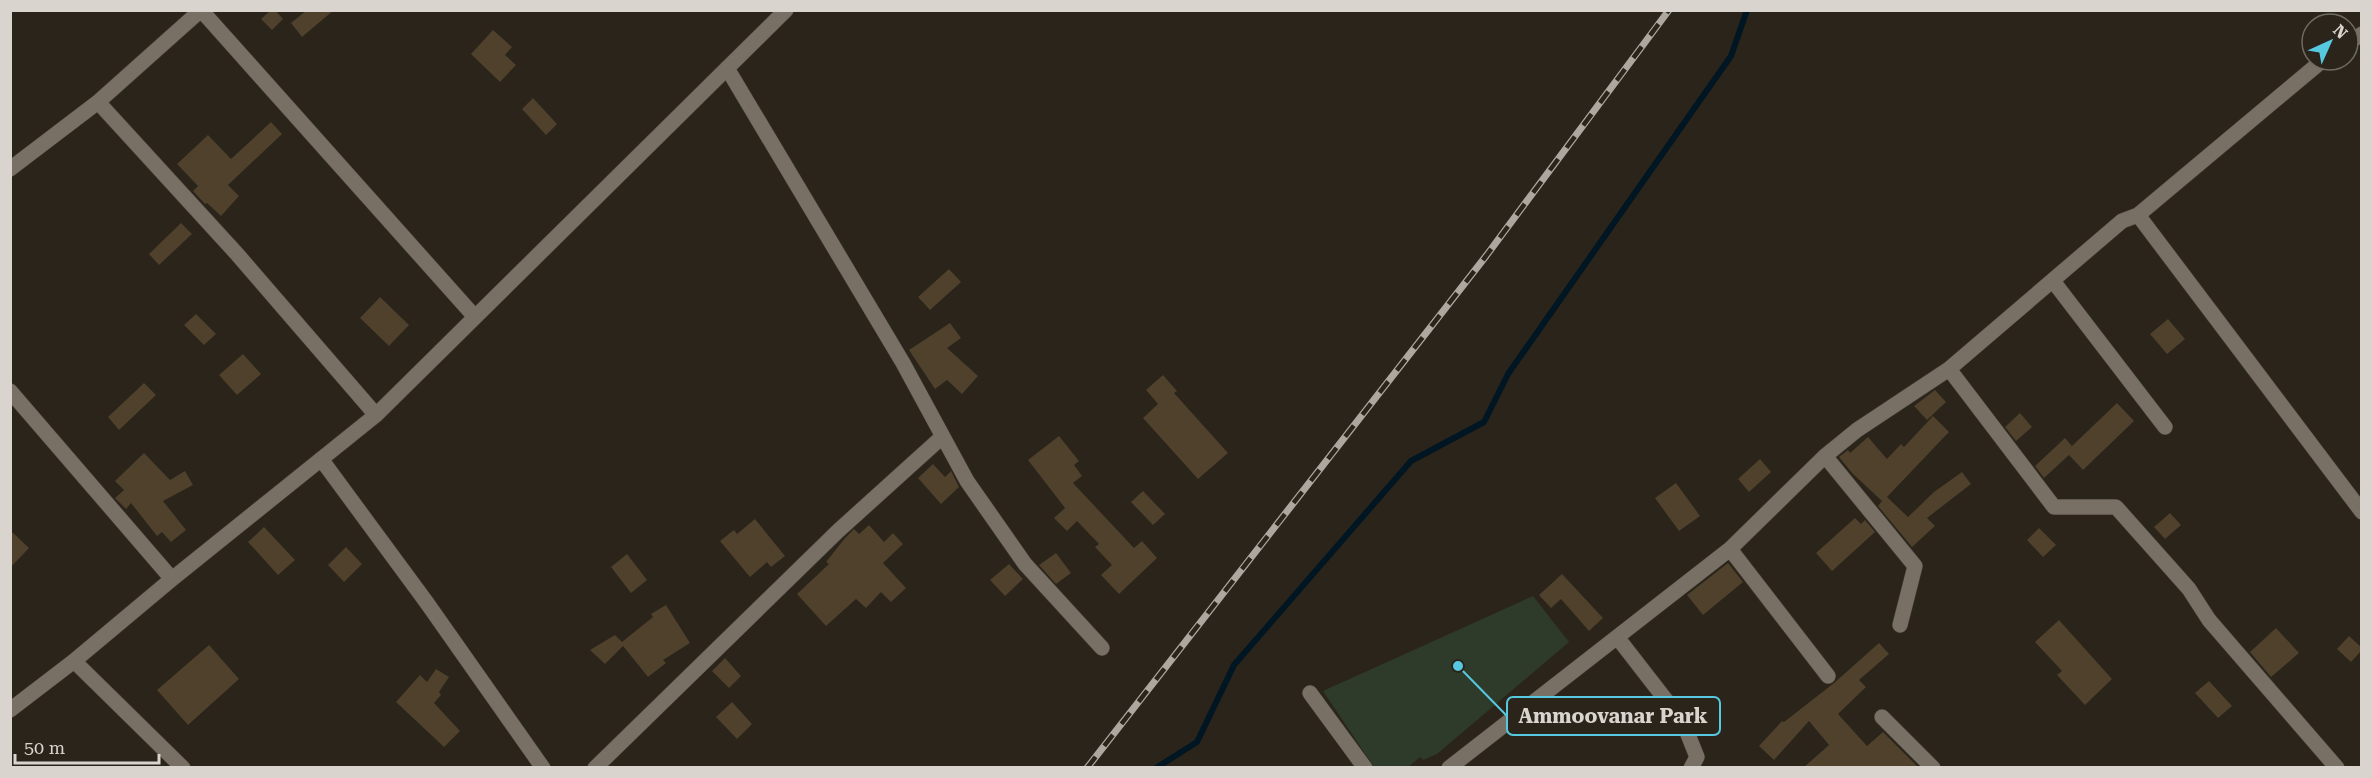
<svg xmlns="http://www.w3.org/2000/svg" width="2372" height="778" font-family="'Roboto Serif',serif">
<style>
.green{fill:#2f3b2a}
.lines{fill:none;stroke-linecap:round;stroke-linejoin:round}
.stream{stroke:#001623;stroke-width:6}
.building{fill:#4f412b}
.minor-casing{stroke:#464139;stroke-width:16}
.minor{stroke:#787065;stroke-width:15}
.rail-casing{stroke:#aca8a0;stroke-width:7}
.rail{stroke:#2a241a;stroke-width:4.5;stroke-dasharray:14;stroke-linecap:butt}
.leader{fill:none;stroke:#56c9e1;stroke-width:2}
.callout-dot{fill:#56c9e1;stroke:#2a241a;stroke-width:2}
.callout{fill:#2a241a;stroke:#56c9e1;stroke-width:2}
.callout-label{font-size:20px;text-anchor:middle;font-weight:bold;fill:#d9d5ce}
</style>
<rect width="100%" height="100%" fill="#2a241a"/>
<path class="green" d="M1533 596 1569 642 1437 754 1423 760 1420 757 1408 767H1374L1323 691Z"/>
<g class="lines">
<path class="stream" d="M1156 768 1197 742 1234 665 1411 461 1484 422 1508 374 1731 56 1747 10"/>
</g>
<path class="building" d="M271 10H275L283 19 272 30 261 19Z
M307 10H334L302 37 291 23Z
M493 30 512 47 505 55 516 65 500 82 471 54Z
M533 98 557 124 546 135 522 109Z
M271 122 282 134 228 185 239 196 221 216 207 203 205 204 193 191 198 186 177 164 208 135 231 159Z
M181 223 192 234 159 265 149 254Z
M949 269 961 282 930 310 918 297Z
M380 297 409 325 389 346 360 318Z
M196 314 216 334 204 345 184 325Z
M2168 319 2185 339 2167 354 2150 334Z
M950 323 961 338 947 348 978 376 962 394 947 380 935 389 909 350Z
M243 354 261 374 237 395 219 375Z
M1163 375 1177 391 1174 393 1228 453 1198 479 1143 418 1158 404 1146 390Z
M144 383 156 395 119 430 108 417Z
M1935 390 1946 402 1927 420 1914 406Z
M2117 403 2134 421 2083 470 2069 455 2044 478 2035 466 2065 438 2072 446Z
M2020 413 2032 427 2016 441 2005 427Z
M1933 416 1949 432 1887 497 1908 517 1934 492 1962 472 1971 484 1927 518 1935 526 1912 547 1878 506 1882 501 1852 473 1839 457 1848 450 1850 453 1868 437 1887 459 1901 444 1904 447Z
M1059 436 1079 461 1074 465 1082 476 1073 483 1134 548 1142 541 1157 558 1119 594 1101 575 1112 565 1095 547 1099 544 1077 521 1067 531 1054 518 1065 508 1028 460Z
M144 453 170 480 185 471 193 485 163 501 186 530 171 542 162 532 157 536 131 503 126 509 115 498 124 490 115 481Z
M1760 459 1771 472 1749 492 1738 479Z
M933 464 945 477 951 471 959 487 941 504 918 478Z
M1676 483 1700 516 1679 531 1655 498Z
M1143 491 1165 514 1153 525 1131 502Z
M2170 513 2181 525 2165 539 2154 527Z
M1855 518 1861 524 1865 520 1875 532 1832 571 1816 553Z
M755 519 785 556 771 567 767 562 750 577 720 541 734 530 737 534Z
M869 525 884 542 893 533 903 544 883 563 906 588 891 602 881 592 866 608 856 599 826 626 797 594 829 564 826 562 845 538 854 529 859 534Z
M264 527 295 560 278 575 248 542Z
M2039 528 2056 545 2043 557 2027 540Z
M10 530 29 548 10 568Z
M346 547 362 564 344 582 328 565Z
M1056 553 1071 573 1056 584 1039 565Z
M627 554 647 580 631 593 611 567Z
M1728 563 1743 582 1703 615 1687 595Z
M1009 564 1023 579 1005 596 990 580Z
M1562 574 1603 618 1589 631 1561 599 1551 608 1539 595Z
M666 605 690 643 663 660 666 663 648 677 623 646 605 664 590 650 615 635 622 642 653 617 651 614Z
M2059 620 2112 679 2085 705 2057 675 2062 671 2035 642Z
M2276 628 2299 653 2271 677 2250 652Z
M2349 636 2361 647V651L2351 662 2337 649Z
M1879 643 1889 654 1859 680 1866 687 1838 714 1867 746 1883 732 1919 768H1803L1829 745 1809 721 1774 760 1759 746 1782 721 1784 722 1834 683Z
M209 645 239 679 188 725 157 690Z
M725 658 741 676 729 688 712 671Z
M436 669 449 677 439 692 441 695 434 703 460 731 444 747 396 702 420 675 427 682Z
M2209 681 2232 706 2218 718 2195 693Z
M732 702 752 724 737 739 716 717Z"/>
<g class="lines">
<g class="minor-casing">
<path id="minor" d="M201 10 475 317
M2348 43 2362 34
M727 68 903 363 967 481 1025 564 1102 648
M98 102 237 254 376 415
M10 169 98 102 201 10
M2138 215 2362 512
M2053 281 2165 427
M1949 369 2054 507H2116L2189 589 2209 620 2337 768
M10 391 172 579
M1825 456 1915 566 1900 625
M321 459 427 603 543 768
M1730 549 1828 676
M1617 637 1683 722 1697 757 1691 768
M74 661 183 768
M1310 693 1365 768
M10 710 74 661 172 579 376 415 786 10
M1882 717 1933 768
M595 768 838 531 942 437
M1449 768 1730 549 1825 456 1857 430 1949 369 2122 221 2138 215 2323 60"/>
</g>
<use href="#minor" class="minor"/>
<g class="rail-casing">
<path id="rail" d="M1087 768 1486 256 1669 10"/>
</g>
<use href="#rail" class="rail"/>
</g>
<path class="leader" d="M1458 666L1507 716"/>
<circle class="callout-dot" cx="1458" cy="666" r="6"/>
<rect class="callout" x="1507" y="697" width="213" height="38" rx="6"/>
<g class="callout-label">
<text x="1613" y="723">Ammoovanar Park</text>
</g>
<rect width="2372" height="778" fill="none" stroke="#d9d5ce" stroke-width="24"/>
<g transform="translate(2330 42) rotate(45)"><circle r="28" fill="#2a241a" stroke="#706b62" stroke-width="1.5"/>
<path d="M0-4.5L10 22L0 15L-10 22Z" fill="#56c9e1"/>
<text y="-9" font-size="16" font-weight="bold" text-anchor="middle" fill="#d9d5ce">N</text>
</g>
<path d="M15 754v9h144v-9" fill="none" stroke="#d9d5ce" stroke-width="3"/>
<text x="24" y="754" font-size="18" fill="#d9d5ce" stroke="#2a241a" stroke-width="4.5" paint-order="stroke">50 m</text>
</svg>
